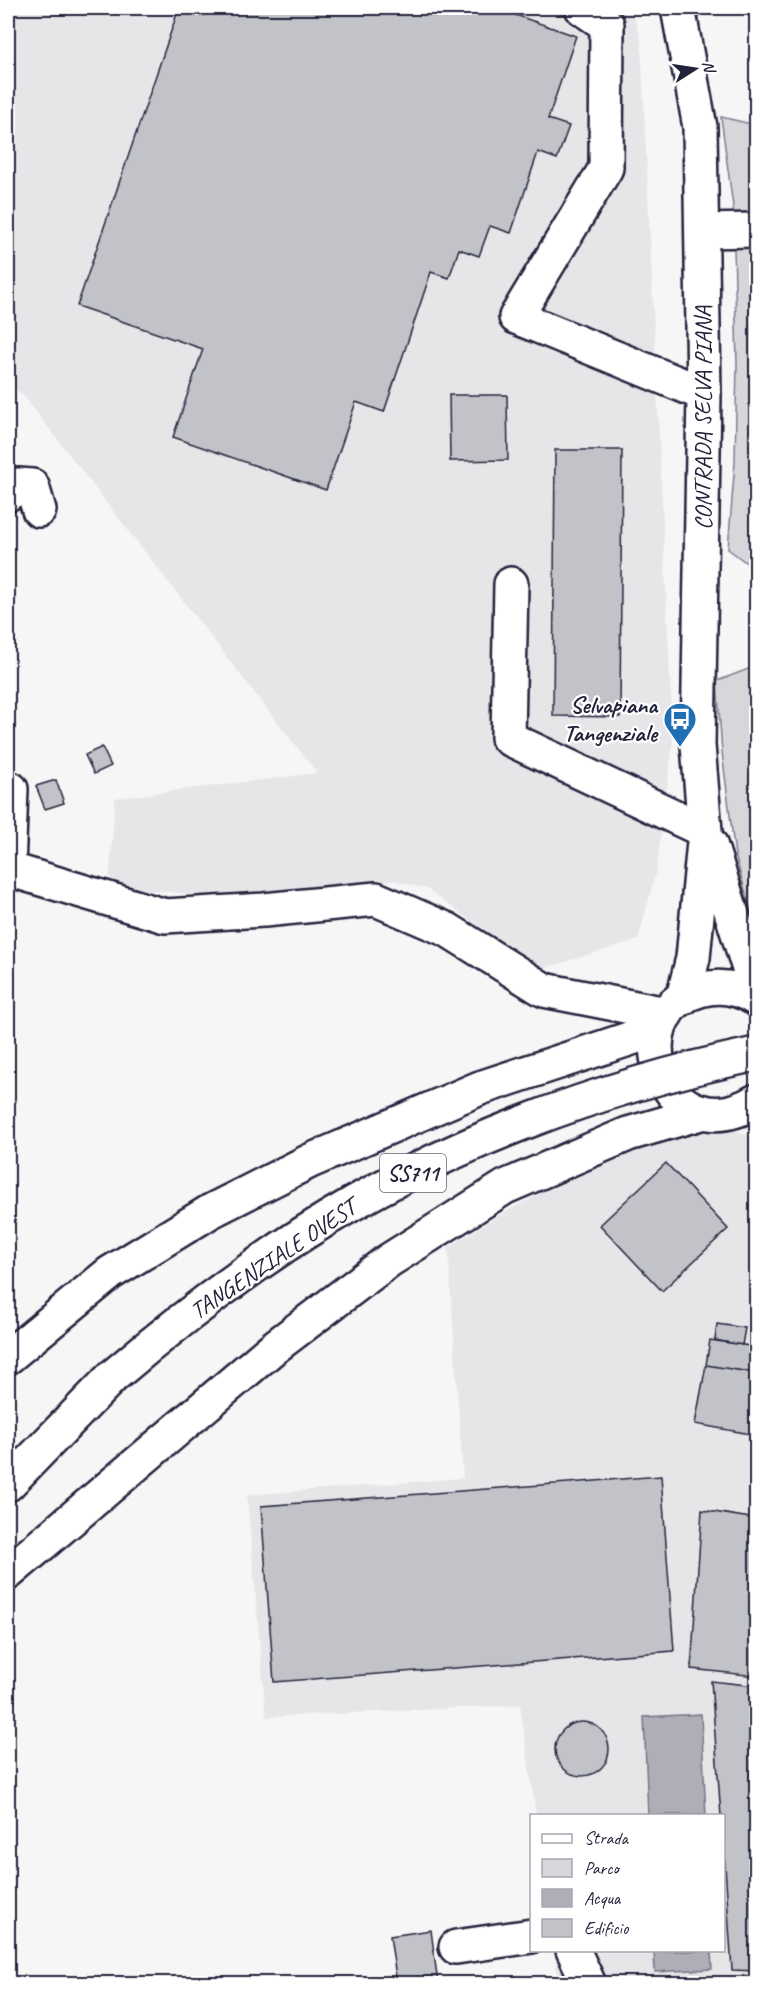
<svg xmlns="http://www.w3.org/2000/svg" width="764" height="1991" font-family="Caveat,sans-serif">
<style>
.built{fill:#e6e6e9}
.green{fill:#d7d7db;stroke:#7c7c8b;stroke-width:1.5}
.water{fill:#aeaeb7;stroke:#767685;stroke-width:1.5}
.building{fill:#c2c2c9;stroke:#22223b;stroke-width:1.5}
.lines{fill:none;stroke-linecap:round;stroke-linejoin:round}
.minor-casing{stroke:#22223b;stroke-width:38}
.major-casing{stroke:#22223b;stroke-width:38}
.minor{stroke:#fff;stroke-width:33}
.major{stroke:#fff;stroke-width:33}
.major-bridge-casing{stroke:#22223b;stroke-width:38;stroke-linecap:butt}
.major-bridge{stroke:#fff;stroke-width:33}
.labels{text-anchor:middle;stroke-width:4.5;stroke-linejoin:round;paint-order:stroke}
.shield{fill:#fff;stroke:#646476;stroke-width:1.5}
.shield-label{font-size:22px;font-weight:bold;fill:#22223b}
.street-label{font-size:24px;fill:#22223b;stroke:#fff}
.poi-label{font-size:24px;font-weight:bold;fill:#22223b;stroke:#fff;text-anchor:end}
</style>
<rect width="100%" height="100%" fill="#f6f6f7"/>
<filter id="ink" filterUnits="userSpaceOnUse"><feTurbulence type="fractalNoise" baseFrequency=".0167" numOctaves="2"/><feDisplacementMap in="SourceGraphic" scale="12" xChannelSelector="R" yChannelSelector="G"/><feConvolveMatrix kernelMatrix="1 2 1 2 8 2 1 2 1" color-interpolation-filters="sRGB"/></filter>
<g filter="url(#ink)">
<path class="built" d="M8 8H631L641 40 673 742 656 872 638 940 538 970 427 889 393 880 233 898 109 886 115 798 317 773 22 394 8 384Z
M731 1129 756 1138V1983H559L554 1951 724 1950V1816L536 1815 520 1705 266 1717 247 1495 463 1478 448 1248 494 1218 597 1163 645 1144 685 1132Z"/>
<path class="green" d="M721 117 756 125V215L734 214Z
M734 247 756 248V570L728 549 735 462 737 364Z
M756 666V929L735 855 722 752 717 681Z"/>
<path class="water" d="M701 1714 706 1815H648L644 1717Z
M654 1951H711L712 1969 655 1972Z"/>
<path class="building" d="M179 8H495L576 36 548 119 569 126 557 159 538 152 511 233 490 226 479 256 459 249 449 278 431 272 384 412 356 402 326 490 173 437 203 349 77 306Z
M449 395H507L508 460 450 461Z
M555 450H622L620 717 553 716Z
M102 747 111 766 94 774 85 755Z
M56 780 64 803 45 809 36 786Z
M666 1163 728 1229 662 1291 600 1225Z
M717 1324 745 1328 742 1345 715 1340Z
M710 1340 756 1347V1373L706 1365Z
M706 1365 756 1373V1435L695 1424Z
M661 1476 674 1651 274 1682 261 1506Z
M702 1510 756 1519V1676L691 1669Z
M711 1681 756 1686V1971L732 1970 724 1851V1816H721Z
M555 1749a27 27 0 1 1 54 0a27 27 0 1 1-54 0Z
M431 1930 438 1984H397L390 1936Z"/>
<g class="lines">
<g class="minor-casing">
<path id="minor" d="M582 8 607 25 606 168 516 317 704 394
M678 8 700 127 704 394 698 745 705 831 693 958 683 998
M702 231 756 230
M8 494 18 485 32 486 39 510
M511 584 508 738 705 831
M710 844 756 991
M8 869 165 916 264 910 376 899 448 930 544 990 666 1014
M8 869 11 789
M456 1947 532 1936
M573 1950 589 1984"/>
</g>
<g class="major-casing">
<path id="major" d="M756 999C739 988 721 984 700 990 615 1013 665 1156 756 1101
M8 1357 110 1273 211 1211 310 1161 480 1088 659 1029
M8 1484 112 1377
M8 1573 272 1349 388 1261 505 1187 628 1134 704 1112"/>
</g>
<use href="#minor" class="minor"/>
<use href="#major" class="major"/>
<g class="major-bridge-casing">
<path id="major-bridge" d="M112 1377C173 1325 236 1277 304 1233 438 1147 601 1086 756 1054"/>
</g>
<use href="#major-bridge" class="major-bridge"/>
</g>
</g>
<defs>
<g id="bus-pin" transform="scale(1.725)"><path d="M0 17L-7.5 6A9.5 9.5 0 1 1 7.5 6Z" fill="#1f6fb2" stroke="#fff"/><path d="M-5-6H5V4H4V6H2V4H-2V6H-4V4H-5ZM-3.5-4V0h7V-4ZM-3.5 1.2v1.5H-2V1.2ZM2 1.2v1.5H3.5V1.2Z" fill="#fff"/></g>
</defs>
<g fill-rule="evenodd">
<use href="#bus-pin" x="680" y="719"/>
</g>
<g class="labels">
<rect class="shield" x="380" y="1154" width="66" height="38" rx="4.5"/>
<g class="shield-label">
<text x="413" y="1181">SS711</text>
</g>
<g class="street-label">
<text transform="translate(703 418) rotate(-90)" y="8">CONTRADA SELVA PIANA</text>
<text transform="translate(273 1259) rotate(-34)" y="8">TANGENZIALE OVEST</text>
</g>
<g class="poi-label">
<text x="657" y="713">Selvapiana<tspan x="657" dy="28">Tangenziale</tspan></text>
</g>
</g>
<rect width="764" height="1991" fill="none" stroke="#fff" stroke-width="30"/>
<rect x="15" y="15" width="734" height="1961" fill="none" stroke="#22223b" stroke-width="2" filter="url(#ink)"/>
<rect x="530" y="1814" width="195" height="138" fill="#ffffff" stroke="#a7a7b1" stroke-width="1.5"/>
<rect x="542" y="1834" width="30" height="9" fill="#ffffff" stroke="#a7a7b1" stroke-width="1.5"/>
<text x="584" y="1844" font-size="18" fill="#22223b">Strada</text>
<rect x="542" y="1859" width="30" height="18" fill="#d7d7db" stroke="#a7a7b1" stroke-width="1.5"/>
<text x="584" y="1874" font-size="18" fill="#22223b">Parco</text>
<rect x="542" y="1889" width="30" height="18" fill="#aeaeb7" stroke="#a7a7b1" stroke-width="1.5"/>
<text x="584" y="1904" font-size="18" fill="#22223b">Acqua</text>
<rect x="542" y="1919" width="30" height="18" fill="#c2c2c9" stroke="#a7a7b1" stroke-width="1.5"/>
<text x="584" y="1934" font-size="18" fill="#22223b">Edificio</text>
<g transform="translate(695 69) rotate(78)" stroke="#ffffff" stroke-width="4.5" paint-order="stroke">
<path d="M0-4.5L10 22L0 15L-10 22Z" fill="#22223b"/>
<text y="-9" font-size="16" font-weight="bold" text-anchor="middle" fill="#22223b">N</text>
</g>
</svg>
